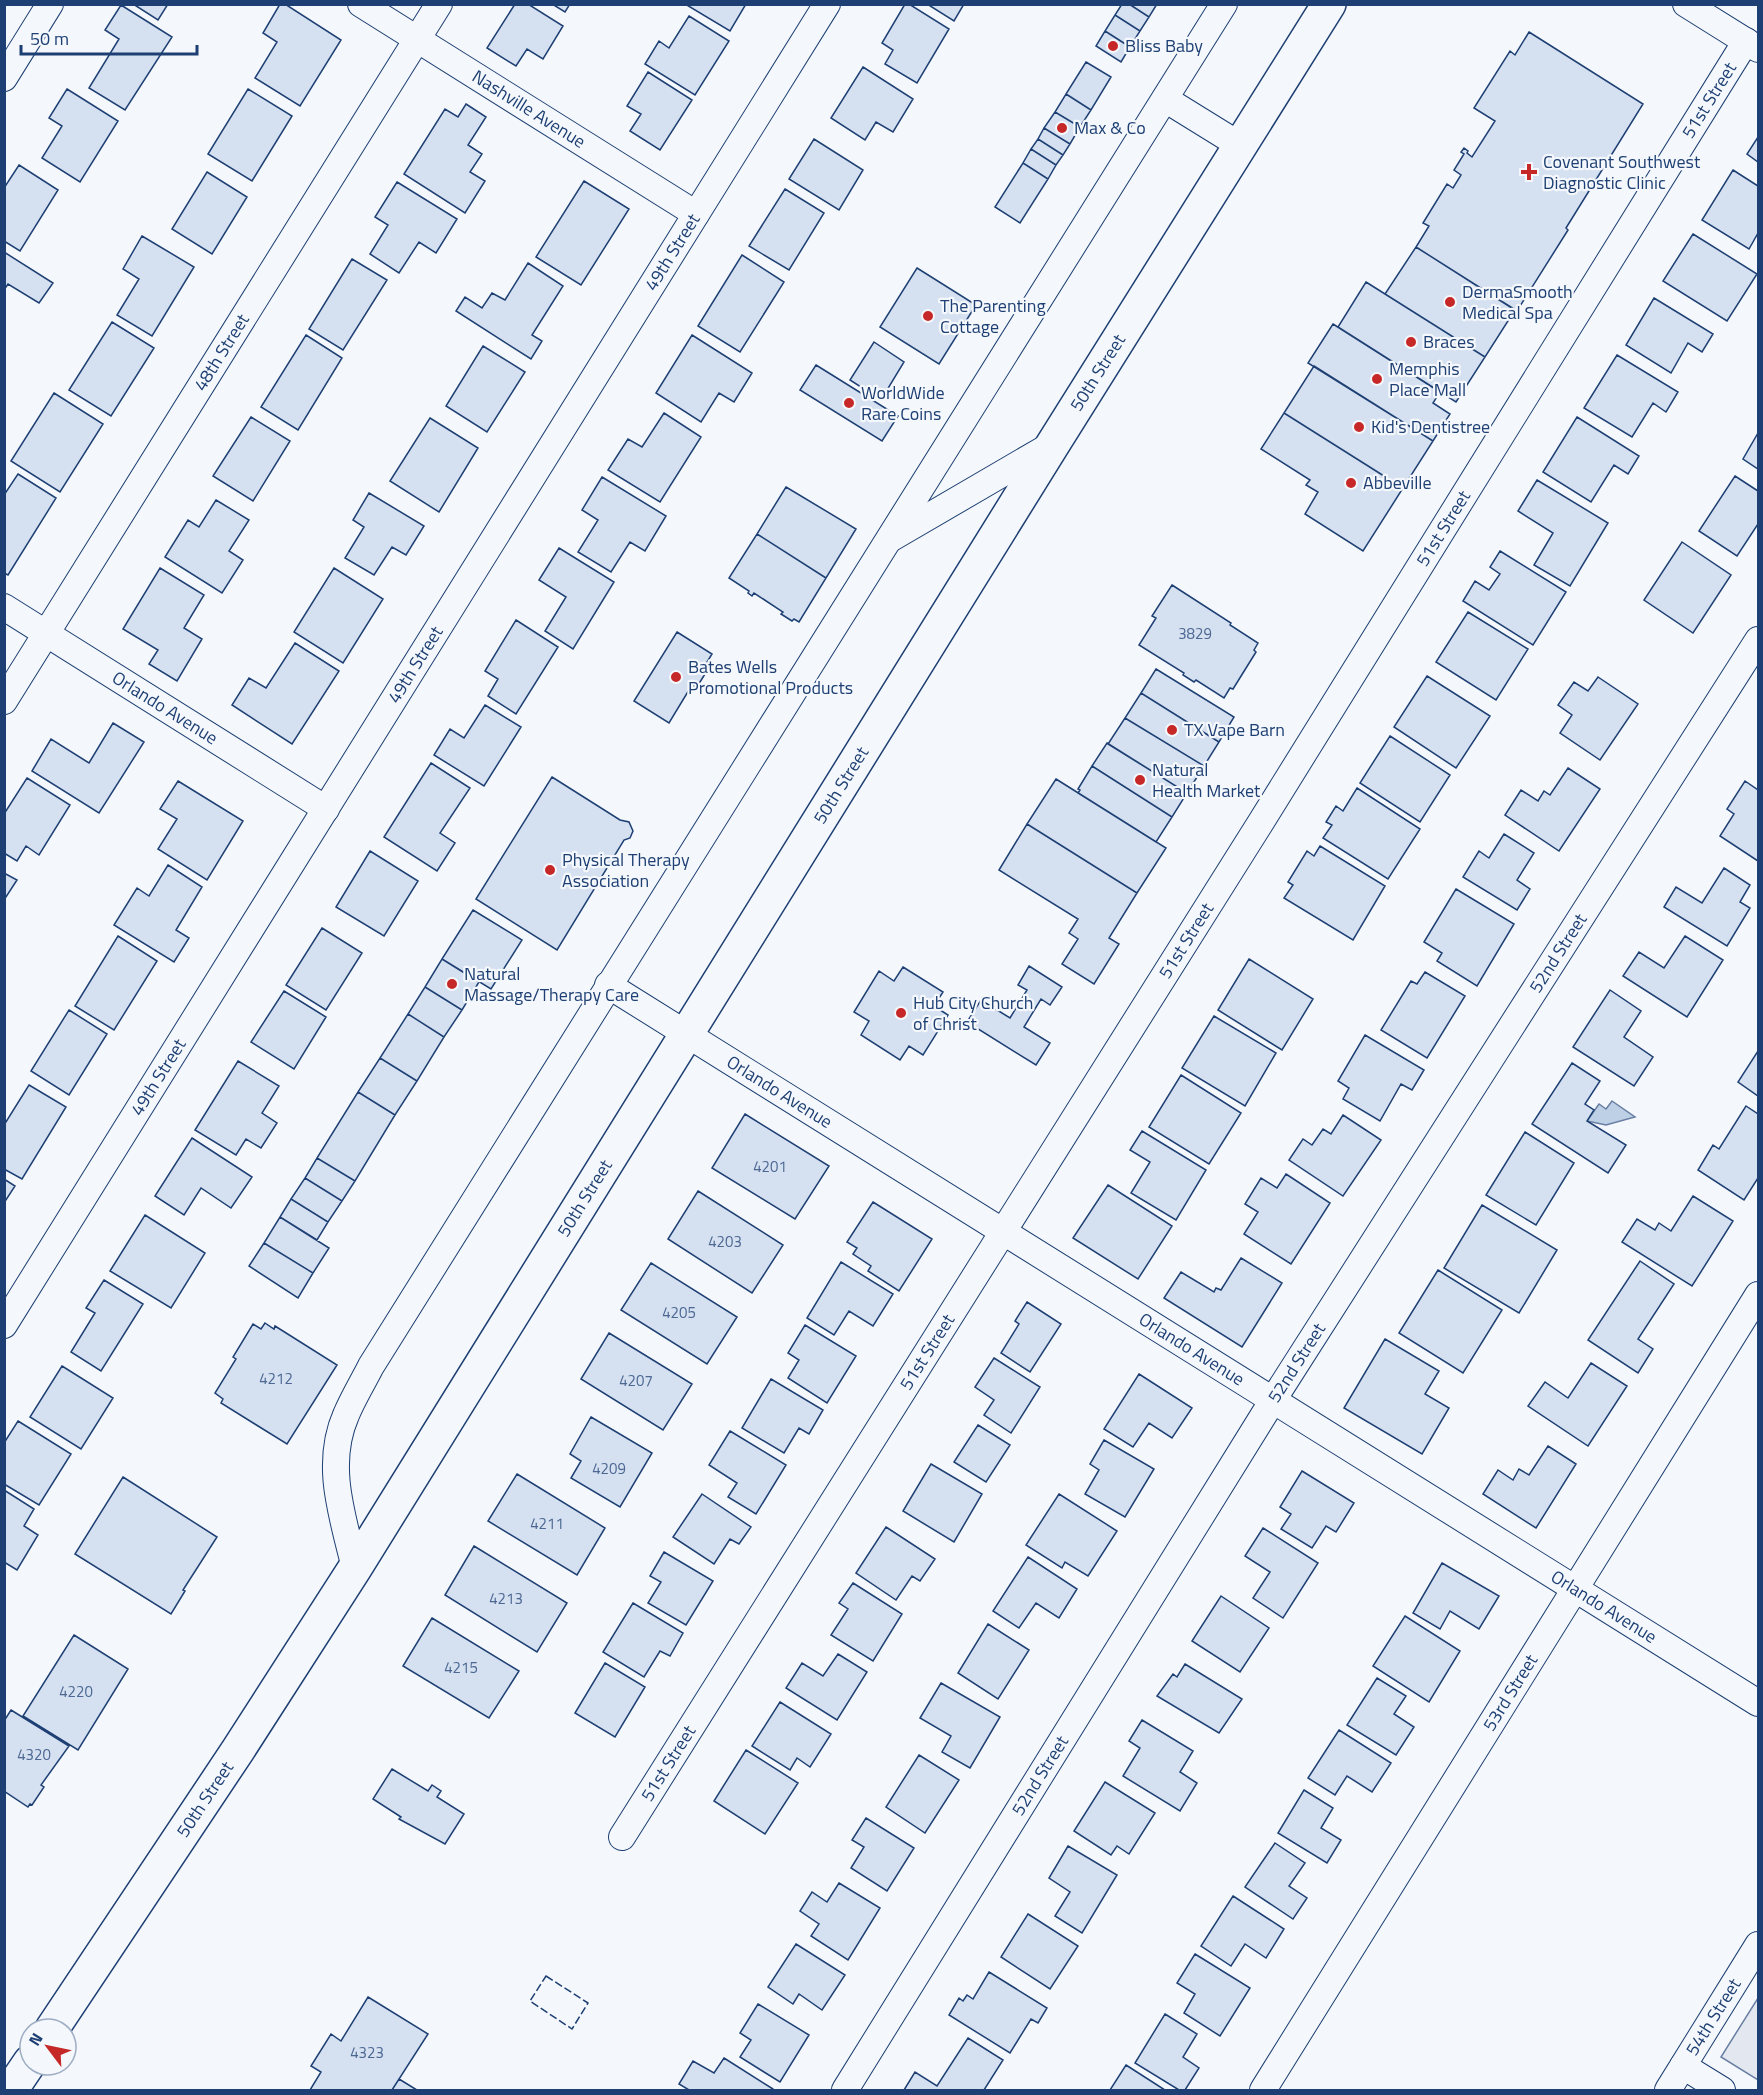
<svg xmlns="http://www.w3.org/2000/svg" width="1763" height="2095" font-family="'Titillium Web',sans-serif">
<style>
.parking{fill:#e3e8f0;stroke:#687fa3;stroke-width:1.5}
.water{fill:#bed0e5;stroke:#687fa3;stroke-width:1.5}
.building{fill:#d5e0f0;stroke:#1d3f73;stroke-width:1.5}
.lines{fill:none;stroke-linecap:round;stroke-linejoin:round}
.minor-casing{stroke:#1d3f73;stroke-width:28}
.major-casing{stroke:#1d3f73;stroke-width:36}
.minor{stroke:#f4f7fb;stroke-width:26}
.major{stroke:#f4f7fb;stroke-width:33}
.fence{stroke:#1d3f73;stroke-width:1.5;stroke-dasharray:8 3;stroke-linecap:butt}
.poi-dot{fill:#c62828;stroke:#f4f7fb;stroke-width:2}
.labels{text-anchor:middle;stroke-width:4.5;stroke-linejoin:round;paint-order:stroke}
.number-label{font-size:15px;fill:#4b6792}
.poi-label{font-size:18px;fill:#1d3f73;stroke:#f4f7fb;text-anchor:start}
.street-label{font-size:18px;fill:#1d3f73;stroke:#f4f7fb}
</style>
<rect width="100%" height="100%" fill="#f4f7fb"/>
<path class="parking" d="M1758 1998V2080L1721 2057Z"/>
<path class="water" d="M1612 1101 1635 1117 1606 1125 1587 1121 1599 1104 1606 1109Z"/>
<path class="building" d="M133 4H168L158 20Z
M280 4H285L341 40 300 106 255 78 277 42 263 33Z
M515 4H528L563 26 543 59 527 49 516 66 487 48Z
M552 4H570L565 12Z
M685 4H746L730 31Z
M905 4H909L949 29 917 83 885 64 893 50 882 43Z
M927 4H964L954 21Z
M1122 4H1129L1149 17 1140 31 1115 15Z
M1129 4H1157L1149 17Z
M121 5 172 37 125 110 89 88 119 39 105 30Z
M1115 15 1140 31 1130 47 1105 31Z
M689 16 729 41 695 95 645 64 659 41 669 48Z
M1105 31 1130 47 1121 62 1096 46Z
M1529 32 1643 104 1566 228 1568 230 1517 311 1416 247 1429 226 1423 223 1447 184 1453 188 1461 175 1454 170 1464 154 1461 152 1464 148 1468 151 1467 153 1472 157 1495 121 1474 108 1510 51 1515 55Z
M1086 62 1111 77 1091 110 1066 94Z
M863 67 913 99 893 132 876 122 865 140 831 118Z
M648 72 692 100 660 150 630 131 641 114 627 106Z
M67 89 118 121 80 182 42 158 62 126 49 118Z
M248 89 292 116 252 181 208 154Z
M1066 94 1091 110 1080 127 1055 112Z
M466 104 486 117 468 145 482 154 470 172 485 181 465 213 404 174 445 109 458 117Z
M1055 112 1080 127 1070 144 1044 128Z
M1044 128 1070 144 1063 155 1038 139Z
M1758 137V162L1747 154Z
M814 139 863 170 839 210 789 179Z
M1038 139 1063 155 1056 165 1031 149Z
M1031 149 1056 165 1048 179 1023 163Z
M1023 163 1048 179 1020 223 995 207Z
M19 165 58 190 20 251 4 241V188Z
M1733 170 1758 186V233L1749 249 1702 220Z
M207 172 247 197 212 254 172 229Z
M584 181 629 209 581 285 536 257Z
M397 182 457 219 436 253 419 242 399 273 370 254 388 225 375 217Z
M785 189 824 213 789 270 749 246Z
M1693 234 1757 274 1727 321 1663 281Z
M142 236 194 267 152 336 117 315 139 279 123 269Z
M1416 247 1515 310 1485 357 1385 294Z
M4 252 53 283 39 303 8 284 4 290Z
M742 255 784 282 740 352 698 326Z
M352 259 387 280 343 350 309 329Z
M528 263 563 286 532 335 542 341 531 359 456 311 465 297 482 308 492 293 505 300Z
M917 268 976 305 939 364 880 327Z
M1366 282 1485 357 1456 402 1338 327Z
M1654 298 1713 334 1702 352 1688 343 1671 373 1626 345Z
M112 322 154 348 111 416 69 390Z
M1333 324 1440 392 1433 403 1450 414 1433 441 1308 363Z
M306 335 342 358 298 430 261 407Z
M692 335 752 373 734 402 719 393 701 422 656 393Z
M874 342 904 362 881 400 850 380Z
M483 346 525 372 487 432 446 406Z
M1617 355 1678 392 1666 412 1653 403 1632 437 1584 408Z
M816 365 898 416 882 441 800 390Z
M1314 366 1433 441 1403 488 1284 413Z
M54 393 103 424 60 492 11 461Z
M664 413 701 437 660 502 608 470 628 439 642 447Z
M1284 413 1403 488 1363 551 1305 514 1318 492 1306 485 1310 480 1261 449Z
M251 417 290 441 253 501 213 476Z
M1577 417 1639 456 1628 474 1614 465 1591 502 1543 472Z
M430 418 478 448 439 512 390 481Z
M1758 433V469L1743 459Z
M18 474 56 498 8 575 4 573V495Z
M1735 476 1758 491V524L1737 556 1699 531Z
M602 477 666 516 645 551 630 542 611 572 578 552 598 520 582 510Z
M1537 480 1608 523 1570 586 1534 565 1553 533 1518 511Z
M786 487 856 529 826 578 757 534Z
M369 493 424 526 406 555 392 547 374 575 345 558 364 527 353 520Z
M216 500 249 520 229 551 243 560 222 593 165 557 188 520 199 527Z
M757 534 826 578 799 622 794 619 792 621 781 614 783 612 754 593 752 596 748 593 749 591 729 578Z
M1682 542 1731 575 1693 633 1644 600Z
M559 548 614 582 573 649 545 631 566 597 539 580Z
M1500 551 1566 592 1533 645 1463 601 1475 581 1489 590 1500 574 1490 567Z
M160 568 204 595 184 628 202 639 177 681 149 664 158 650 123 629Z
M334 568 383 599 343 663 294 632Z
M1172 585 1231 623 1230 625 1258 643 1254 650 1256 652 1233 689 1230 688 1224 698 1196 680 1194 682 1183 675 1184 673 1139 645 1156 618 1152 616Z
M1468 612 1528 649 1496 700 1436 662Z
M516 620 558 647 516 714 488 696 498 679 485 671Z
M677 632 712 654 704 667 708 669 697 687 692 685 669 723 634 701Z
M295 643 339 671 292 744 232 705 249 678 266 688Z
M1156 669 1234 717 1219 742 1141 693Z
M1427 676 1490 716 1456 768 1394 727Z
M1598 677 1638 704 1600 760 1560 733 1572 715 1558 705 1574 682 1588 691Z
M1141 693 1219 742 1204 766 1125 718Z
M485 705 521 727 484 786 434 755 450 729 464 738Z
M1125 718 1204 766 1187 793 1108 744Z
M113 723 144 742 99 813 32 771 51 739 89 763Z
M1390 736 1450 775 1420 822 1360 783Z
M1107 743 1187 793 1172 817 1092 766Z
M431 763 470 788 440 833 455 843 437 871 384 837Z
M1092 766 1172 817 1156 842 1078 793 1080 790 1078 789Z
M1568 768 1600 789 1559 851 1505 815 1521 790 1538 801 1544 791 1550 795Z
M552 777 620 820 629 822 633 831 630 838 624 840 557 950 476 899Z
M27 778 70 805 39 855 26 846 17 861 4 853V814Z
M1056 779 1166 848 1137 893 1027 824Z
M178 781 243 821 207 880 158 849 177 819 160 809Z
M1745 781 1758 790V861L1720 836 1734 814 1727 809Z
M1357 788 1420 829 1388 879 1323 838 1332 825 1326 822 1336 806 1343 811Z
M1027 824 1137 893 1109 938 1119 944 1094 984 1062 964 1078 939 1069 933 1078 919 999 870Z
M1504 834 1534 853 1517 880 1530 889 1517 910 1463 877 1479 851 1489 858Z
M1320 846 1385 886 1353 940 1284 898 1293 885 1288 882 1307 851 1314 856Z
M370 851 418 881 384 936 336 907Z
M168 865 202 887 176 930 189 938 174 962 114 925 137 888 149 896Z
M1724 868 1750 885 1740 902 1750 908 1727 946 1664 907 1676 887 1702 903Z
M4 873 17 880 4 900Z
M1456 889 1514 924 1477 986 1437 961 1442 953 1424 942Z
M473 910 522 940 491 989 442 959Z
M322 928 362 953 326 1010 286 985Z
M118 936 157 961 114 1030 75 1006Z
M1685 936 1723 960 1687 1017 1623 976 1639 952 1664 968Z
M442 959 479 982 462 1010 425 987Z
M1249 959 1313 999 1282 1050 1218 1010Z
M1029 966 1062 987 1050 1005 1041 999 1024 1027 1050 1043 1036 1065 967 1022 981 1000 1010 1018 1027 990 1018 985Z
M903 967 943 992 934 1006 948 1015 923 1055 909 1046 900 1060 861 1035 869 1021 854 1012 879 971 894 981Z
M1425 972 1465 996 1427 1058 1381 1030 1411 981 1417 984Z
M425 987 462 1010 444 1037 408 1014Z
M1610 990 1641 1011 1624 1037 1653 1057 1634 1086 1573 1047Z
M284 991 326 1017 294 1069 251 1042Z
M69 1010 107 1034 69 1095 31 1071Z
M408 1014 444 1037 417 1081 380 1058Z
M1214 1016 1276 1053 1245 1106 1182 1068Z
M1365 1035 1424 1070 1412 1090 1401 1084 1380 1121 1343 1099 1349 1088 1338 1081Z
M1758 1051V1096L1738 1082Z
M380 1058 417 1081 395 1115 358 1092Z
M238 1061 279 1086 262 1113 277 1123 261 1148 246 1139 236 1155 195 1130Z
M1572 1063 1600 1081 1585 1104 1594 1110 1587 1121 1626 1145 1608 1173 1532 1124Z
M1181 1075 1241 1113 1209 1164 1149 1127Z
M29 1085 66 1107 22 1179 4 1169V1125Z
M358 1092 395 1115 355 1181 317 1158Z
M1746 1106 1758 1114V1178L1744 1200 1698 1170 1713 1145 1719 1149Z
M745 1114 829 1166 795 1219 712 1168Z
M1343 1115 1381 1140 1343 1196 1289 1160 1303 1139 1312 1145 1323 1129 1331 1134Z
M1142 1131 1206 1170 1176 1220 1131 1193 1150 1162 1130 1150Z
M1525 1132 1574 1163 1536 1225 1486 1195Z
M192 1138 252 1177 231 1208 201 1188 184 1215 155 1196Z
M317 1158 355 1181 342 1201 305 1178Z
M1286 1174 1330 1203 1291 1264 1244 1234 1258 1212 1245 1204 1261 1178 1277 1188Z
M305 1178 342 1201 328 1222 291 1199Z
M4 1179 15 1186 4 1203Z
M1108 1185 1172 1226 1138 1279 1073 1238Z
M698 1191 783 1245 752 1293 668 1239Z
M1693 1196 1733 1221 1692 1286 1622 1242 1637 1219 1655 1230 1659 1223 1671 1231Z
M291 1199 328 1222 317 1240 280 1217Z
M873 1202 932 1239 899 1291 868 1271 871 1266 853 1254 857 1248 847 1242Z
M1482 1205 1557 1250 1519 1313 1444 1268Z
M145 1215 205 1253 171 1308 110 1271Z
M280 1217 329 1248 313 1273 264 1243Z
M264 1243 313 1273 298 1298 249 1266Z
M1241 1258 1282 1283 1242 1347 1164 1298 1181 1272 1214 1292 1216 1288 1221 1290Z
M1640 1261 1674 1284 1638 1339 1653 1349 1638 1373 1588 1340Z
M841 1262 893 1294 873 1326 849 1311 834 1335 807 1318Z
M651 1263 737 1317 707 1364 621 1310Z
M1438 1270 1502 1310 1463 1373 1399 1333Z
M104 1280 143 1304 101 1371 71 1352 95 1313 86 1308Z
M1027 1302 1061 1324 1030 1372 1001 1353 1019 1324 1015 1321Z
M265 1323 274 1329 275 1326 337 1365 287 1444 221 1403 223 1399 215 1393 236 1359 233 1357 253 1324 261 1329Z
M805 1325 856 1356 827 1403 788 1378 799 1360 788 1353Z
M609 1333 692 1384 663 1430 581 1379Z
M1385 1339 1439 1371 1425 1394 1449 1408 1422 1454 1344 1408Z
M994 1358 1040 1387 1011 1433 984 1415 994 1400 975 1387Z
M1591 1363 1627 1386 1588 1446 1528 1406 1545 1382 1568 1398Z
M62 1366 113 1398 81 1449 30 1417Z
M1139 1374 1192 1408 1172 1438 1149 1423 1133 1447 1104 1429Z
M771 1379 823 1410 809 1434 799 1428 784 1453 742 1428Z
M591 1417 652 1453 620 1507 571 1478 581 1461 570 1454Z
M18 1421 71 1454 39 1505 4 1484V1443Z
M978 1425 1010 1445 986 1482 954 1462Z
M730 1431 786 1465 756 1514 728 1497 737 1483 709 1465Z
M1104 1440 1154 1469 1125 1517 1085 1494 1099 1470 1090 1464Z
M1548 1446 1576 1464 1536 1528 1483 1494 1498 1470 1513 1480 1519 1469 1529 1475Z
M931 1464 982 1494 954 1542 903 1511Z
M1302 1471 1354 1503 1336 1532 1326 1526 1312 1548 1281 1529 1291 1514 1280 1507Z
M517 1474 605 1528 577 1575 488 1521Z
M123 1477 217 1537 183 1590 185 1591 171 1614 75 1554Z
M4 1490 34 1509 24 1526 38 1535 17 1570 4 1562Z
M702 1494 751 1527 739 1544 730 1539 714 1564 673 1537Z
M1059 1494 1117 1531 1088 1576 1065 1562 1062 1568 1026 1545Z
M886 1527 935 1559 920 1581 912 1576 896 1600 856 1573Z
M1263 1528 1318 1563 1283 1618 1253 1598 1270 1572 1245 1556Z
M474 1546 567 1603 537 1652 445 1595Z
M664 1552 713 1581 686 1625 648 1603 661 1582 650 1576Z
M1028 1557 1077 1589 1059 1618 1036 1603 1019 1628 993 1611Z
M1442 1563 1499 1596 1479 1629 1450 1611 1440 1629 1413 1613Z
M853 1583 902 1614 873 1661 831 1635 848 1609 839 1603Z
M1221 1596 1269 1628 1240 1672 1192 1641Z
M633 1603 683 1633 670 1656 660 1651 644 1677 603 1652Z
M1405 1616 1460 1651 1429 1702 1373 1666Z
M432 1618 519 1671 489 1718 403 1666Z
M988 1624 1029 1650 998 1699 958 1673Z
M74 1635 128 1669 78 1750 23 1716Z
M838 1654 867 1672 837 1720 786 1688 802 1663 823 1676Z
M605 1663 645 1687 615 1737 575 1713Z
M1185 1664 1242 1699 1219 1733 1157 1696 1173 1674 1177 1677Z
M1377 1678 1406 1696 1394 1714 1414 1727 1396 1755 1347 1725Z
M941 1683 1000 1717 970 1768 942 1752 951 1736 920 1718Z
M780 1702 831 1734 810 1767 797 1758 790 1770 752 1746Z
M11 1710 69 1746 41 1785 44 1787 32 1805 30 1804 28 1807 4 1791V1721Z
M1142 1720 1193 1751 1180 1772 1197 1783 1180 1811 1123 1776 1140 1748 1129 1741Z
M1339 1730 1391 1763 1372 1792 1347 1776 1335 1795 1308 1778Z
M746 1750 798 1783 765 1834 714 1801Z
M919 1755 959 1780 925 1833 886 1807Z
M392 1769 428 1791 432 1785 441 1791 437 1797 464 1814 445 1844 399 1819 401 1817 373 1799Z
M1105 1782 1155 1813 1129 1854 1117 1846 1111 1855 1074 1831Z
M1304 1790 1333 1808 1321 1828 1341 1840 1327 1863 1278 1833Z
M866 1818 914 1848 887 1891 851 1868 864 1847 852 1840Z
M1275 1843 1305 1863 1289 1886 1307 1898 1293 1919 1245 1887Z
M1068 1846 1117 1875 1082 1933 1055 1916 1070 1892 1049 1878Z
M839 1883 880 1908 848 1960 811 1936 819 1924 800 1911 812 1892 827 1902Z
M1233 1896 1284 1929 1266 1958 1245 1944 1231 1966 1201 1946Z
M1028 1914 1078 1946 1050 1989 1001 1957Z
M796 1944 845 1975 822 2010 799 1994 793 2004 768 1987Z
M1195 1954 1250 1988 1220 2036 1184 2013 1195 1994 1177 1983Z
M989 1972 1047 2008 1038 2023 1031 2019 1010 2053 949 2015 959 1998 963 2001 967 1995 973 1999Z
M368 1997 428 2034 392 2090H310L321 2072 311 2066 331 2034 341 2041Z
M758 2004 809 2035 780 2082 740 2057 751 2040 740 2033Z
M1165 2014 1197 2034 1183 2057 1199 2068 1185 2090H1179L1135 2063Z
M968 2038 1003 2060 984 2090H904L915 2072 937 2086Z
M724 2058 773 2089V2090H689L679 2084 693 2061 714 2073Z
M1126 2065 1165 2090H1110Z
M399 2079 417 2090H392Z"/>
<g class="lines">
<g class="minor-casing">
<g id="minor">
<path id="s1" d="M361 4 696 214"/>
<path d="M1686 4 1758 49"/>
<path d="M4 78 50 4"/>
<path d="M1165 99 1241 146"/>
<path d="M890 539 1053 444"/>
<path id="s2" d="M4 607 326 809"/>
<path id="s3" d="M4 701 439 4"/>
<path id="s4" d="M608 985 1758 1703"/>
<path id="s5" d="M4 1325 827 4"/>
<path d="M355 1568C343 1518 324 1465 346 1415 353 1398 363 1382 371 1366L1224 4"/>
<path id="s6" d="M622 1837 1261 822 1746 41"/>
<path d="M1683 2066 1722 2090"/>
<path id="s7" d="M845 2090 1273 1400 1758 640"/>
<path id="s8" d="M1263 2090 1758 1295"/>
<path id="s9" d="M1668 2090 1758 1945"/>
</g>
</g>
<g class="major-casing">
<g id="major">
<path id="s10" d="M52 2029 238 1750 355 1568 1053 444 1329 4"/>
<path d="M11 2090 30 2062"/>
</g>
</g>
<use href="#minor" class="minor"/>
<use href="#major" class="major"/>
<path class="fence" d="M546 1976 588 2003 572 2029 530 2001Z"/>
</g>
<g class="poi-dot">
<circle cx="1113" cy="46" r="6"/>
<circle cx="1062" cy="128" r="6"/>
<path d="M1526 163h6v6h6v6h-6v6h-6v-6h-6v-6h6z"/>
<circle cx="1450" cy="302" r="6"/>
<circle cx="928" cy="316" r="6"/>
<circle cx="1411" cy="342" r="6"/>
<circle cx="1377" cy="379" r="6"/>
<circle cx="849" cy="403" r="6"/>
<circle cx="1359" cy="427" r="6"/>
<circle cx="1351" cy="483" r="6"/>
<circle cx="676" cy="677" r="6"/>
<circle cx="1172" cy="730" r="6"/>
<circle cx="1140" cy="780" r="6"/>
<circle cx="550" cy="870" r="6"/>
<circle cx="452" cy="984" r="6"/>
<circle cx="901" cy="1013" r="6"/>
</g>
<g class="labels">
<g class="number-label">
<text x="1195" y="639">3829</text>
<text x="770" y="1172">4201</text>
<text x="725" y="1247">4203</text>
<text x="679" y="1318">4205</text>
<text x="276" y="1384">4212</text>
<text x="636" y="1386">4207</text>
<text x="609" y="1474">4209</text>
<text x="547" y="1529">4211</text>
<text x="506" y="1604">4213</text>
<text x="461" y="1673">4215</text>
<text x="76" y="1697">4220</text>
<text x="34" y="1760">4320</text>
<text x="367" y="2058">4323</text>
</g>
<g class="poi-label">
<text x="1125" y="52">Bliss Baby</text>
<text x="1074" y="134">Max &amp; Co</text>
<text x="1543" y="168">Covenant Southwest<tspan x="1543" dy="21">Diagnostic Clinic</tspan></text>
<text x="1462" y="298">DermaSmooth<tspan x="1462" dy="21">Medical Spa</tspan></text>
<text x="940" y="312">The Parenting<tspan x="940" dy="21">Cottage</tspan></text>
<text x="1423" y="348">Braces</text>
<text x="1389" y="375">Memphis<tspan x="1389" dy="21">Place Mall</tspan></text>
<text x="861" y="399">WorldWide<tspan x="861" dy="21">Rare Coins</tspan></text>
<text x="1371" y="433">Kid's Dentistree</text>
<text x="1363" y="489">Abbeville</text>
<text x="688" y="673">Bates Wells<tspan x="688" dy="21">Promotional Products</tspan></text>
<text x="1184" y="736">TX Vape Barn</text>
<text x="1152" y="776">Natural<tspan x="1152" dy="21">Health Market</tspan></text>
<text x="562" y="866">Physical Therapy<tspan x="562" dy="21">Association</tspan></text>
<text x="464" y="980">Natural<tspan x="464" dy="21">Massage/Therapy Care</tspan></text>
<text x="913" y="1009">Hub City Church<tspan x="913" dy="21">of Christ</tspan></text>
</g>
<g class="street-label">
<text dy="6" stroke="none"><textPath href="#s6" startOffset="2049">51st Street</textPath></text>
<text dy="6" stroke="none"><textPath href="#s1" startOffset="198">Nashville Avenue</textPath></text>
<text dy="6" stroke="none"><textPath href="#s5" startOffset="1264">49th Street</textPath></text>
<text dy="6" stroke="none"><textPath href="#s3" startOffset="411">48th Street</textPath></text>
<text dy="6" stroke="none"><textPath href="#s10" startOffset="1959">50th Street</textPath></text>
<text dy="6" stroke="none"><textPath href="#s6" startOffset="1545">51st Street</textPath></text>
<text dy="6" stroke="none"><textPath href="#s5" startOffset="778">49th Street</textPath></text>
<text dy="6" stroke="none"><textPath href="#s2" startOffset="190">Orlando Avenue</textPath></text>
<text dy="6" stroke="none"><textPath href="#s10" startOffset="1473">50th Street</textPath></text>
<text dy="6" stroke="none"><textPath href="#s6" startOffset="1059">51st Street</textPath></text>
<text dy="6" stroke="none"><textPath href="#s7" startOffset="1342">52nd Street</textPath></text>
<text dy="6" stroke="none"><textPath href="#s5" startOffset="292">49th Street</textPath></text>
<text dy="6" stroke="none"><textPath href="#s4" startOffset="202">Orlando Avenue</textPath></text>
<text dy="6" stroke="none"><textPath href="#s10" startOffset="987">50th Street</textPath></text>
<text dy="6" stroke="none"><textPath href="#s4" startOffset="688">Orlando Avenue</textPath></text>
<text dy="6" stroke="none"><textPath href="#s6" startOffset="573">51st Street</textPath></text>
<text dy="6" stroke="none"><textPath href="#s7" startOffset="856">52nd Street</textPath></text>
<text dy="6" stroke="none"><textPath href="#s4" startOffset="1174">Orlando Avenue</textPath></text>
<text dy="6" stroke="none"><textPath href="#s8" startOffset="468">53rd Street</textPath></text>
<text dy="6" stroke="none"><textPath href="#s6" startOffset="87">51st Street</textPath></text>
<text dy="6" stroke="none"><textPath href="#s7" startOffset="370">52nd Street</textPath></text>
<text dy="6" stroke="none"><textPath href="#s10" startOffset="276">50th Street</textPath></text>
<text dy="6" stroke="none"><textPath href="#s9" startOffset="86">54th Street</textPath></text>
</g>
</g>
<rect width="1763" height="2095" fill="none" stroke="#1d3f73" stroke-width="12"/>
<g transform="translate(48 2047) rotate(302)"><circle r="28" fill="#f4f7fb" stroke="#9eadc5" stroke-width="1.5"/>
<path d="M0-4.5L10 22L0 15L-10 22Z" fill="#c62828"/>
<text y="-9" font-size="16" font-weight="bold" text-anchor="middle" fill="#1d3f73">N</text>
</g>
<path d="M21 45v9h176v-9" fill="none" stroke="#1d3f73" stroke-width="3"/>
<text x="30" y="45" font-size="18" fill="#1d3f73" stroke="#f4f7fb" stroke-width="4.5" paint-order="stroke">50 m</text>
</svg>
